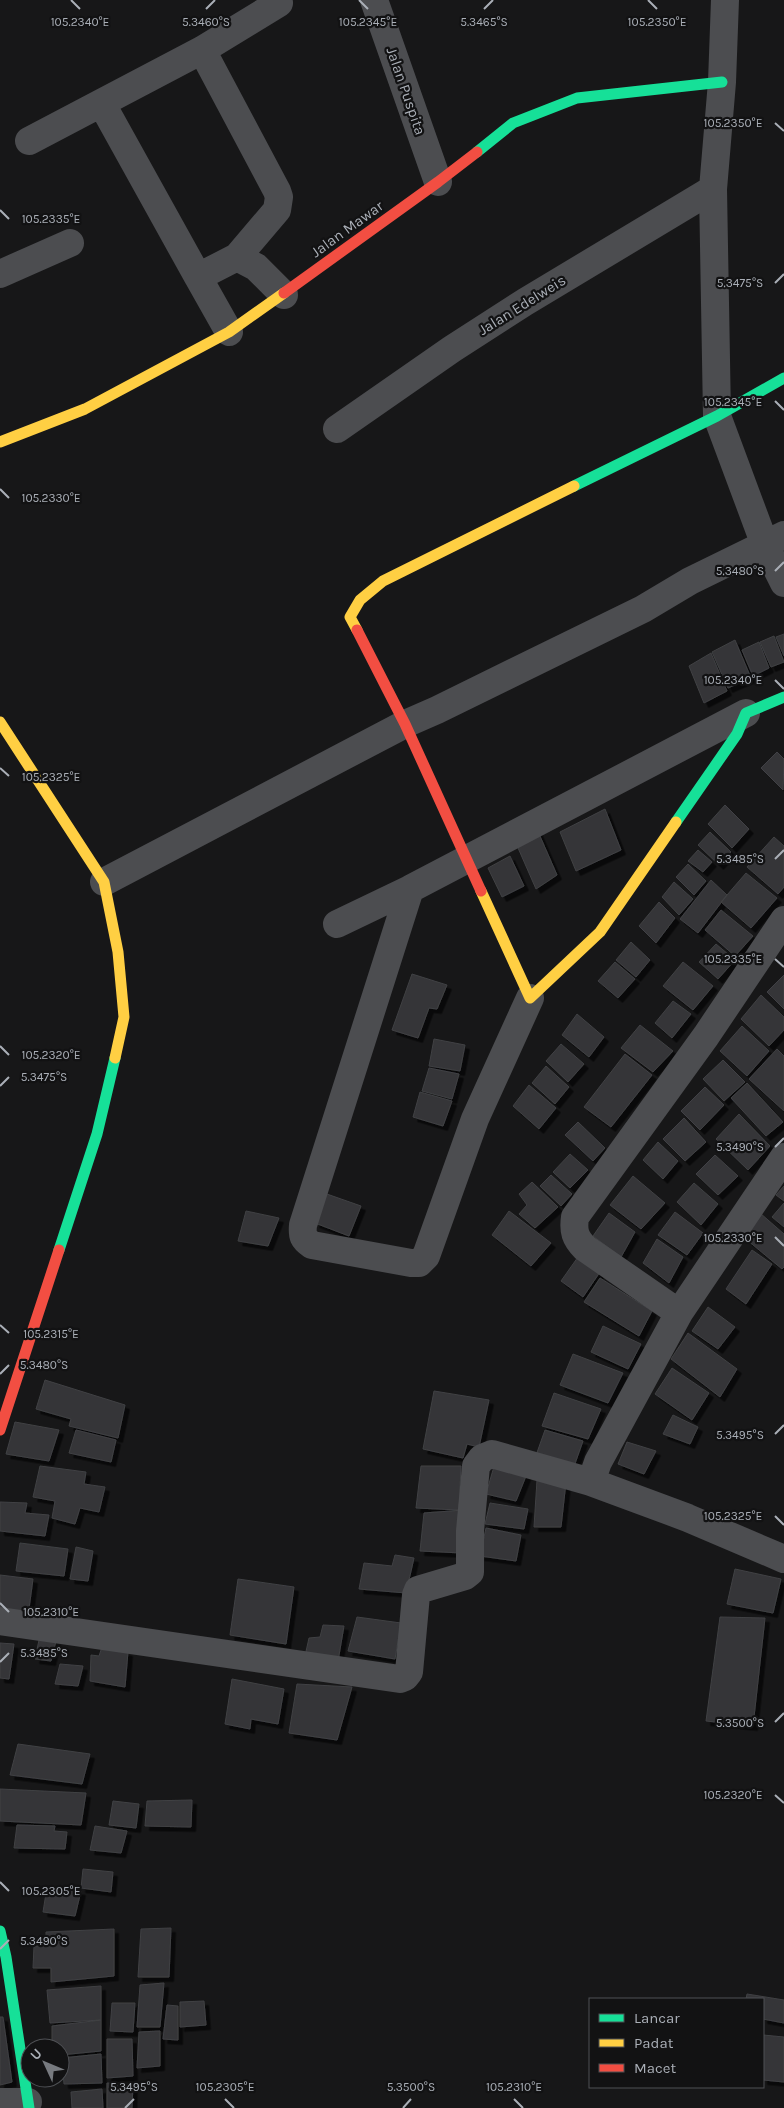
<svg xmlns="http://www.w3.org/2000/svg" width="784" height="2108" font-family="Karla,sans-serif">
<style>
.building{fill:#353537;stroke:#404144;filter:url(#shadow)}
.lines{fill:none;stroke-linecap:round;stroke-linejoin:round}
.street{stroke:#4c4d50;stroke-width:28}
.fast{stroke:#16e098;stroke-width:11}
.slow{stroke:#ffcf43;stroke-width:11}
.jam{stroke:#f24e42;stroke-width:11}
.ticks{fill:none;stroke:#aaafb7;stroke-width:2}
.labels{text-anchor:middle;stroke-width:4.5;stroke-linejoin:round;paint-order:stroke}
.street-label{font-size:15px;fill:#aaafb7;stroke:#121213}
.ticks-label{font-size:12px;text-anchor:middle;fill:#aaafb7;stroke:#121213;stroke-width:4.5;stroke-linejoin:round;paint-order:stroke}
</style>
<defs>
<filter id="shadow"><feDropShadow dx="4.5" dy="4.5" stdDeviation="0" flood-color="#0009"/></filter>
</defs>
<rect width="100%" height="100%" fill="#171718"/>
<path class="building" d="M784 634V656L776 637Z
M774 636 784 662 771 667 760 642Z
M735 640 751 678 728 688 712 652Z
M759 642 769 668 753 676 742 650Z
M711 653 727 691 704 703 689 666Z
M777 752 784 759 783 790 761 768Z
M725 805 749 829 732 848 708 824Z
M605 809 621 850 576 871 560 832Z
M536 827 557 875 536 889 515 841Z
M710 832 731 852 719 865 698 845Z
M774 837 784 846V887L778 894 747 867Z
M698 850 712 862 703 872 688 861Z
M510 856 524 886 502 897 488 868Z
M688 864 706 881 694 895 676 877Z
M746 873 777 898 751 928 721 902Z
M711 880 727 895 698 933 680 919Z
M674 882 693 899 679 915 662 897Z
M659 902 675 918 656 943 639 926Z
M721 910 753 936 735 956 705 930Z
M631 942 650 960 636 977 616 960Z
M716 944 735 960 718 979 699 962Z
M615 962 635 979 618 998 598 981Z
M683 962 713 986 693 1010 663 986Z
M412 974 447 985 437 1009 429 1008 418 1038 392 1030Z
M784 975V1009L767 992Z
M761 995 784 1017V1030L769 1046 741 1019Z
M673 1001 691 1014 672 1038 655 1023Z
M577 1014 604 1037 589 1057 562 1035Z
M640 1025 673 1051 653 1072 621 1048Z
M742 1026 769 1051 747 1076 720 1051Z
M434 1039 465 1045 460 1071 429 1066Z
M561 1044 584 1064 568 1082 546 1061Z
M777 1049 784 1056V1111L749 1079Z
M625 1054 652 1075 611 1127 584 1107Z
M723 1060 745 1082 724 1101 703 1079Z
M546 1066 569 1087 555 1104 532 1083Z
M429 1068 459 1074 452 1099 422 1091Z
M747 1083 783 1122 766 1136 731 1098Z
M529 1085 556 1108 539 1129 513 1106Z
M705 1087 724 1105 700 1130 681 1111Z
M420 1092 452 1101 443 1126 413 1117Z
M739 1114 770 1146 748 1170 716 1139Z
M684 1118 706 1142 685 1161 663 1139Z
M578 1122 605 1148 593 1161 565 1135Z
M658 1142 678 1161 663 1179 643 1160Z
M570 1154 588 1170 570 1188 553 1172Z
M715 1155 738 1176 718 1195 696 1174Z
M551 1175 572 1194 561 1206 540 1186Z
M633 1176 665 1203 641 1229 610 1205Z
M532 1182 558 1207 535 1228 519 1214 527 1205 519 1194Z
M694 1183 718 1204 701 1225 677 1202Z
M784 1186V1201L776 1195Z
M324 1193 361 1206 349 1236 315 1223Z
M784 1203V1227L772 1217Z
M246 1211 279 1218 268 1246 238 1241Z
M509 1211 551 1243 531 1266 492 1235Z
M675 1212 703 1233 687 1255 658 1235Z
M609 1213 635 1232 621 1257 593 1236Z
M760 1213 784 1234V1267L782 1269 741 1235Z
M657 1239 683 1257 669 1283 643 1263Z
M752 1250 772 1264 746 1304 726 1289Z
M578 1257 600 1272 583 1297 561 1281Z
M600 1278 652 1311 639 1336 584 1302Z
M708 1307 735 1327 718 1349 692 1331Z
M603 1326 641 1344 628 1369 591 1352Z
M688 1333 737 1369 720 1397 671 1359Z
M573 1354 623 1373 608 1403 560 1385Z
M672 1368 709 1393 692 1420 655 1394Z
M45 1380 125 1405 118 1438 69 1426 71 1419 36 1409Z
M434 1391 489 1400 479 1447 467 1444 463 1458 423 1449Z
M554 1393 601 1409 588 1439 542 1426Z
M673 1415 698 1427 690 1444 663 1434Z
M15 1422 59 1430 49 1461 6 1454Z
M76 1430 116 1440 111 1462 69 1453Z
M545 1430 583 1441 572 1472 534 1461Z
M627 1442 656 1451 644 1474 618 1464Z
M495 1463 528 1471 516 1501 486 1494Z
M40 1466 86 1472 84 1484 105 1487 99 1512 80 1508 75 1524 52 1518 55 1501 33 1497Z
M421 1466H461L459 1510 416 1508Z
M537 1480 566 1482 561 1527H534Z
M0 1502 27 1503 25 1513 49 1515 45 1536 0 1531Z
M490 1503 528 1509 524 1529 485 1524Z
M464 1510 462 1553 420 1551 424 1513Z
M486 1528 521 1535 516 1561 480 1556Z
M20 1543 68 1549 64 1576 16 1571Z
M76 1547 93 1551 88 1581 70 1579Z
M395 1555 414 1558 406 1593 359 1589 364 1563 392 1566Z
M735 1569 781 1579 773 1613 727 1604Z
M0 1575 33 1579 28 1616 0 1611Z
M238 1579 294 1587 286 1644 230 1635Z
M357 1617 401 1623 395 1659 348 1651Z
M720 1617 765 1618 753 1726 706 1721Z
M323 1625 344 1626 338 1661 305 1656 309 1638 320 1637Z
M39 1640 56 1641 51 1661 35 1659Z
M0 1643 14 1644 9 1679 0 1678Z
M102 1647 128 1652 125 1687 90 1681 91 1655 99 1656Z
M60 1664 83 1666 78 1686 55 1684Z
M232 1679 284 1689 278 1724 251 1719 250 1729 225 1724Z
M297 1684 352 1687 337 1740 289 1733Z
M18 1744 90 1754 82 1784 10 1775Z
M0 1789 86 1793 81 1825 0 1821Z
M192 1800 191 1827 145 1826 147 1801Z
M113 1801 139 1804 136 1828 109 1825Z
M17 1825 55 1826 54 1831 67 1832 65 1849 14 1848Z
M95 1826 127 1831 121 1853 90 1850Z
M83 1869 113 1872 111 1892 81 1888Z
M47 1887 81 1891 75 1916 43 1912Z
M171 1928 169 1977H138L141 1929Z
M114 1929V1976L51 1982V1968H33L34 1946H46V1932Z
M164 1983 160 2027H137L140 1985Z
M101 1986V2020L50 2023 47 1990Z
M747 1994 784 2000V2023L763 2019V1999H746Z
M204 2001 206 2025 180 2027V2002Z
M112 2003H135L133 2032 110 2031Z
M167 2005 178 2006V2040L163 2039Z
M0 2017H3L12 2082 0 2085Z
M101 2020V2051L60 2055V2048H52V2026Z
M160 2031V2066L137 2068 139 2032Z
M763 2035 784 2037V2082L763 2080Z
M107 2039H132L133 2076 107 2078Z
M101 2054 102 2083 64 2084 62 2058Z
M107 2083 133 2084 132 2108H107Z
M102 2089 103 2108H72L71 2092Z"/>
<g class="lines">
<path class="street" d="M374 0 438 182
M725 0 722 82 713 189 717 416 765 545 784 583
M202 50 277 191 279 197 277 210 237 257
M102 104 198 277 237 257 256 267 284 295
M29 141 202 50 279 3
M0 274 70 243
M198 277 229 332
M337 429 452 349 525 302 713 189
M104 882 405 724 437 710 643 609 690 581 784 535
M410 889 303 1225C302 1236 303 1239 312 1245L411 1263H419L426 1256 475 1119 530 998
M337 924 410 889 746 713
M784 1157 679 1313 598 1462 591 1482 688 1518 784 1559
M679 1313 585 1248C575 1238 573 1231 575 1217L706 1036 784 920
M0 1621 400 1679 405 1677 409 1672 416 1595 418 1590 465 1576 470 1572V1531L476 1466 482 1458 492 1454 591 1482
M0 2102H28"/>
<path class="fast" d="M477 152 513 123 577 98 722 82
M574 486 717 416 784 378
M676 822 737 734 746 713 784 697
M59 1250 97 1134 115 1058
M0 1931 6 1957 29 2108"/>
<path class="slow" d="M0 442 85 409 229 332 284 293
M357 630 350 617 360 600 383 581 574 486
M0 722 104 882 118 952 124 1017 115 1058
M481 891 530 998 600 932 676 822"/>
<path class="jam" d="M284 293 438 182 477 152
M357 630 405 724 481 891
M0 1430 59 1250"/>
</g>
<path class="ticks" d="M71 0 80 9M359 0 368 9M648 0 657 9M206 9 215 0M484 9 493 0M775 123 784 131M0 210 9 219M775 283 784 274M775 401 784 410M0 489 9 498M775 571 784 562M775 680 784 689M0 768 9 776M775 859 784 850M775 959 784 967M0 1046 9 1055M0 1086 9 1077M775 1147 784 1138M775 1237 784 1246M0 1325 9 1333M0 1374 9 1365M775 1434 784 1425M775 1516 784 1525M0 1603 9 1612M0 1662 9 1653M775 1722 784 1713M775 1795 784 1803M0 1882 9 1891M0 1949 9 1940M225 2099 234 2108M514 2099 523 2108M125 2108 134 2099M403 2108 411 2099"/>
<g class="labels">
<g class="street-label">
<text transform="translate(406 91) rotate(71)" y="5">Jalan Puspita</text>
<text transform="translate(347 229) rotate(-36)" y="5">Jalan Mawar</text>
<text transform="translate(522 305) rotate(-32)" y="5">Jalan Edelweis</text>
</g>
</g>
<g class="ticks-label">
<text x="80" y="26">105.2340°E</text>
<text x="368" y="26">105.2345°E</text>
<text x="657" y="26">105.2350°E</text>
<text x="206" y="26">5.3460°S</text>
<text x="484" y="26">5.3465°S</text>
<text x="733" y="127">105.2350°E</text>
<text x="51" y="223">105.2335°E</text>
<text x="740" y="287">5.3475°S</text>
<text x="733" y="406">105.2345°E</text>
<text x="51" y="502">105.2330°E</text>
<text x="740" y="575">5.3480°S</text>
<text x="733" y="684">105.2340°E</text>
<text x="51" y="781">105.2325°E</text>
<text x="740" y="863">5.3485°S</text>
<text x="733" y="963">105.2335°E</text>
<text x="51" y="1059">105.2320°E</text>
<text x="44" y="1081">5.3475°S</text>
<text x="740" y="1151">5.3490°S</text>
<text x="733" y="1242">105.2330°E</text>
<text x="51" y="1338">105.2315°E</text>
<text x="44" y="1369">5.3480°S</text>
<text x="740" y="1439">5.3495°S</text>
<text x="733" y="1520">105.2325°E</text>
<text x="51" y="1616">105.2310°E</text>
<text x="44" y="1657">5.3485°S</text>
<text x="740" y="1727">5.3500°S</text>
<text x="733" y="1799">105.2320°E</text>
<text x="51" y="1895">105.2305°E</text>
<text x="44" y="1945">5.3490°S</text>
<text x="134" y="2091">5.3495°S</text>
<text x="411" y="2091">5.3500°S</text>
<text x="225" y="2091">105.2305°E</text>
<text x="514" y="2091">105.2310°E</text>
</g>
<rect x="589" y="1998" width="175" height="90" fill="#121213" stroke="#4f5155"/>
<rect x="599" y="2014" width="25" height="8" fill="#16e098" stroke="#4f5155"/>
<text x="634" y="2023" font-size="15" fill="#aaafb7">Lancar</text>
<rect x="599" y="2039" width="25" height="8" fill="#ffcf43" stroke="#4f5155"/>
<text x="634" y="2048" font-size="15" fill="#aaafb7">Padat</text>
<rect x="599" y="2064" width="25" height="8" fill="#f24e42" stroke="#4f5155"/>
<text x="634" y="2073" font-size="15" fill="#aaafb7">Macet</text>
<g transform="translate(45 2063) rotate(314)"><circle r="24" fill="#121213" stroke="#4f5155"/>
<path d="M0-4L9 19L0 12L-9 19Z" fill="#777a7f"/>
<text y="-8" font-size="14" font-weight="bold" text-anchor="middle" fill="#aaafb7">U</text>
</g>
</svg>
